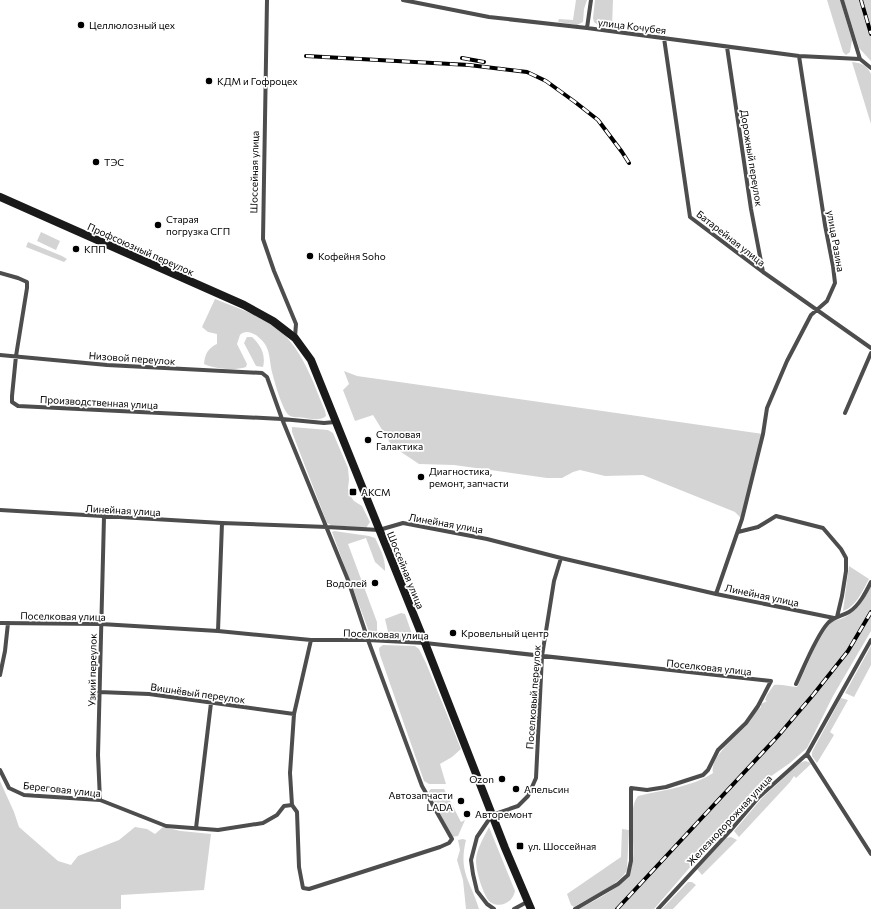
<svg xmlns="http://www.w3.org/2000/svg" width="871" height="909" font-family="Commissioner,sans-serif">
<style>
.green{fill:#d4d4d4}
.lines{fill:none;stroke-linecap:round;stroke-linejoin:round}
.minor{stroke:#4d4d4d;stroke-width:4}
.secondary{stroke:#1a1a1a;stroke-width:8}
.rail-casing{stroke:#000;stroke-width:4}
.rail{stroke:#fff;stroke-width:2.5;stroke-dasharray:8;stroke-linecap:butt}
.poi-dot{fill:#000;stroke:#fff;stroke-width:1.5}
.labels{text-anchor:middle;stroke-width:3.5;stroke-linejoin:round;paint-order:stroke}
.poi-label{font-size:10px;fill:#000;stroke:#fff;text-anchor:start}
.street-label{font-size:10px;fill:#000;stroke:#fff}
</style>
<rect width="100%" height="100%" fill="#fff"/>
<path class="green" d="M576 0H587L584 9 583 22 577 25 558 22 559 19 573 20Z
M595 0H613L612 27 598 25 594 22 593 18Z
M827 0H840L852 40 850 52 846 55 843 52Z
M844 0H871V61L859 48Z
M852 62C861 63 867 65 871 74V124Z
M41 232 60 241 56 250 37 241Z
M28 242 62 256 67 259 64 262 26 247Z
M215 299C236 308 261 315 278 329 303 350 313 382 325 411L326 416C321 421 312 419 305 418 301 417 294 418 290 416 283 413 274 380 272 372 270 364 270 355 267 348 264 340 249 326 240 335 239 338 238 341 237 344L247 364 246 367C234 371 216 369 204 364 205 354 208 348 217 344V334L208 332 202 327Z
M247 337H252C261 345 266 355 263 367L256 366 244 343Z
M344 371 357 376 763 434 742 519 735 512 643 475 605 476 580 470 573 472 562 478H547L454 465 419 464 392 446 373 415 355 421 343 390 349 384Z
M292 427 328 430 333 433 348 468 349 480 348 488 351 497 354 501 362 506 370 522 366 528 331 525 327 523 292 432Z
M334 531 369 536 375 538C380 548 386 560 385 571L375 562 366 538 348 544 377 622V635L372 636 368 629 336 543 332 532Z
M849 566 869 579C863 590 856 607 843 611Z
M871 586V631L833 696 807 748 790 763 767 779 730 821V826L724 831 722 830 654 909H579C595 900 629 885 632 865 635 851 632 837 632 822 633 812 632 804 638 796 663 790 692 787 713 773 709 757 738 735 748 724 753 718 755 711 761 707V704L767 701 765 700 767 695 774 685C782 684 789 687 797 687 807 667 815 642 829 625 833 620 838 620 843 618 856 612 865 599 871 586Z
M401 613 405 614 412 634 402 639 389 636 385 619Z
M383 645 415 646 419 649 426 663 461 749 452 757 440 764 446 784H429L424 781 380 655 379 649 380 647Z
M871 646V665L854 697 845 693Z
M841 698 848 700 830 732 834 735 817 763 812 756V752Z
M805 761 809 762 811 764 796 778 794 776 790 782 739 837 734 831 762 798 800 763Z
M0 781 14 812 19 827 58 861 71 865 78 856 119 840 135 827 147 829 155 834 163 827 181 831 211 834 204 890 121 895V909H0Z
M431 789H444L461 822 465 820 458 836 452 837C445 824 430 805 429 791Z
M489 827 515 891C513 902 501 909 490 902 483 895 476 871 476 861 476 850 484 837 489 827Z
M622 829 629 830 627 870C620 885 588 898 574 907L571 905 567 894 621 857Z
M731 837 737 840 702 875 697 869 726 838Z
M463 839 466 840C458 873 471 881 479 909H466L463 880 457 860 460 850 458 840Z
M688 882H692L696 885 673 909H662Z"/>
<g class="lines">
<path class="minor" d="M267 0 263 239 274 271 296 324 295 337
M403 0 489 17 587 28 799 56 860 59
M842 0 860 59 871 68
M587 28 591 0
M664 38 690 217 763 272 871 348
M727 47 751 209 763 272
M0 273 18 278 27 282V288L16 356 12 396V402L18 406 282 419 324 423 335 422
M0 355 107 365 262 373 267 377 282 419 348 580 368 640 422 786 452 839 449 843 440 847 309 889 303 888 299 867 297 812 292 805 290 773 294 714 311 640
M845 413 871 353
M0 510 222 523 327 527 379 530 403 523 487 539 561 558 716 594 834 618
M738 532 758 527 776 516 823 528 841 549 846 558V571L842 596 837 617
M716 594 742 519 763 434 767 408 787 361 811 315 827 301 835 283 833 266 825 225 799 56
M0 623 101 624 218 631 311 640H368L425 643 771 681 758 706 746 723 718 750 708 770 703 775 666 787 647 790 631 788V861L628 875 618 884 575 909
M218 631 222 523
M0 675 5 651 8 623
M796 684C804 667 816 636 828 623 833 617 842 616 849 612 859 606 866 592 871 582
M99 692 149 694 294 714
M807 754 871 854
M0 770 9 788 24 795 100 800 166 826 218 830 263 823 277 815 284 806 292 805
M100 800 98 755 104 517
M196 828 211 703
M494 909 487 904 477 891 473 874 471 860 477 837 492 815 518 806 528 796 536 778 542 656 554 581 561 558
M514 909 527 902
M658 909 730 831 759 797 807 754 871 640"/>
<path class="secondary" d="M0 197 244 305 273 321 295 338 311 360 425 643 505 848 531 909"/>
<g class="rail-casing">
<path id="rail" d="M861 0 871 34
M306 56 469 65 527 72 546 81 575 102 598 120 622 152 629 163
M462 58 484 62
M617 909 778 736 813 695 848 651 871 612"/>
</g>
<use href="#rail" class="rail"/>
</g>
<g class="poi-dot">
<circle cx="81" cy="25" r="4"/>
<circle cx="209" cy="81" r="4"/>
<circle cx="96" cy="162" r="4"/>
<circle cx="158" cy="225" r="4"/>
<circle cx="76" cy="249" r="4"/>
<circle cx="310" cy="256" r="4"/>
<circle cx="368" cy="440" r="4"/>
<circle cx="421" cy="477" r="4"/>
<rect x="349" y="488" width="8" height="8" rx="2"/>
<circle cx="375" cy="583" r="4"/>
<circle cx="453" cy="633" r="4"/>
<circle cx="502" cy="779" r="4"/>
<circle cx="516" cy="789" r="4"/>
<circle cx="461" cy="801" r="4"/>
<circle cx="467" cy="814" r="4"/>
<rect x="516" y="842" width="8" height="8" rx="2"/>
</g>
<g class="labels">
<g class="poi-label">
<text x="89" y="29">Целлюлозный цех</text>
<text x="217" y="85">КДМ и Гофроцех</text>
<text x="104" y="166">ТЭС</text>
<text x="166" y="223">Старая<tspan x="166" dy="12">погрузка СГП</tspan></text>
<text x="84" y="253">КПП</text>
<text x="318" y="260">Кофейня Soho</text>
<text x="376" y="438">Столовая<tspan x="376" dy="12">Галактика</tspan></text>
<text x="429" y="475">Диагностика,<tspan x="429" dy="12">ремонт, запчасти</tspan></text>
<text x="361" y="496">АКСМ</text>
<text x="367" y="587" text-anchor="end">Водолей</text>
<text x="461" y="637">Кровельный центр</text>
<text x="494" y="783" text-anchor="end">Ozon</text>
<text x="524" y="793">Апельсин</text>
<text x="453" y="799" text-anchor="end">Автозапчасти<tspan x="453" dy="12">LADA</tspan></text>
<text x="475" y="818">Авторемонт</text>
<text x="528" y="850">ул. Шоссейная</text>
</g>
<g class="street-label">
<text transform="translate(632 26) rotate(7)" y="4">улица Кочубея</text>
<text transform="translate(752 158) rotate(81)" y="4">Дорожный переулок</text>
<text transform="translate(254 172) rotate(-89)" y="4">Шоссейная улица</text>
<text transform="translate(731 238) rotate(38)" y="4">Батарейная улица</text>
<text transform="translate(836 241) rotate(80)" y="4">улица Разина</text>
<text transform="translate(141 249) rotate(24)" y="4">Профсоюзный переулок</text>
<text transform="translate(132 358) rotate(4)" y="4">Низовой переулок</text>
<text transform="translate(99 402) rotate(3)" y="4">Производственная улица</text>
<text transform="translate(123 510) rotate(3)" y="4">Линейная улица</text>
<text transform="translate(446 523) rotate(10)" y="4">Линейная улица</text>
<text transform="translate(406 570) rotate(68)" y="4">Шоссейная улица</text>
<text transform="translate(762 595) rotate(12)" y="4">Линейная улица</text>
<text transform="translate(63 616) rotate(1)" y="4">Поселковая улица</text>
<text transform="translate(386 634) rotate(2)" y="4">Поселковая улица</text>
<text transform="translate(709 667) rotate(6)" y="4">Поселковая улица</text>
<text transform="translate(92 670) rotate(-89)" y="4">Узкий переулок</text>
<text transform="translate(198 693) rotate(8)" y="4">Вишнёвый переулок</text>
<text transform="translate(533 697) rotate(-86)" y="4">Поселковый переулок</text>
<text transform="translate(62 789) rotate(6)" y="4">Береговая улица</text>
<text transform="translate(729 820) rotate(-47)" y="4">Железнодорожная улица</text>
</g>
</g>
</svg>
